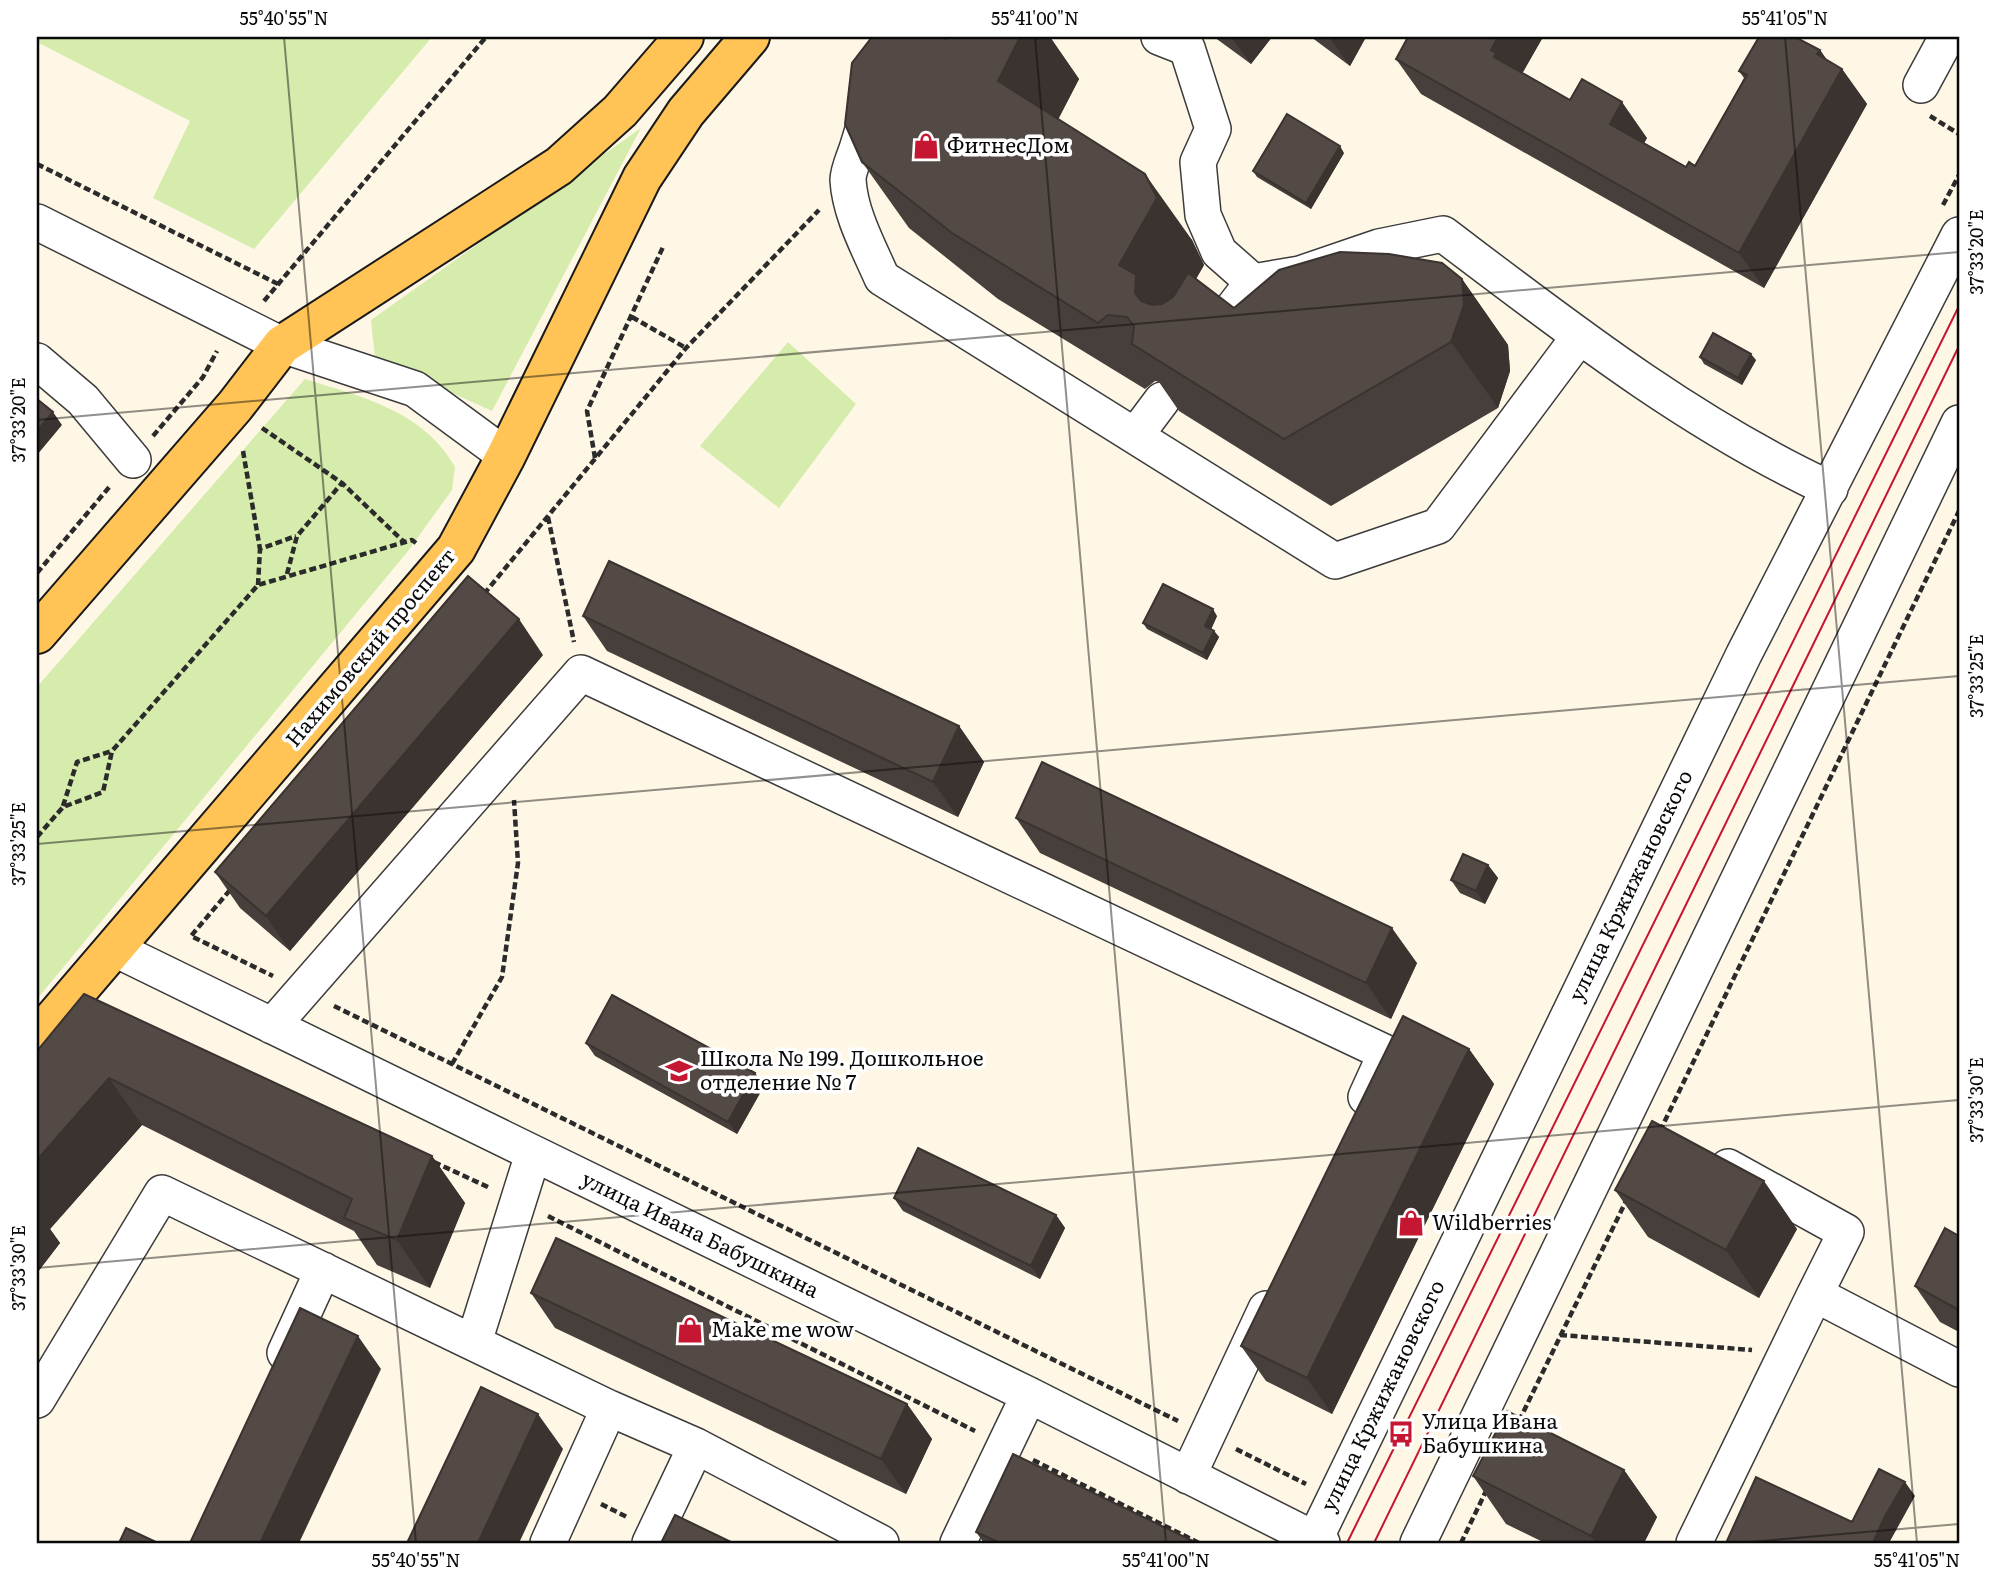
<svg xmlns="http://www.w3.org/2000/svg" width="1996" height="1580" font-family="Literata,serif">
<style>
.green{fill:#d5ecac}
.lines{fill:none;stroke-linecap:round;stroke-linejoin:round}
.minor-casing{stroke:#3c3c3c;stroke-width:38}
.major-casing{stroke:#1a1a1a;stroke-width:42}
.path{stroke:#2b2b2b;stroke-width:4.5;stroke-dasharray:7 3.5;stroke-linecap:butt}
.minor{stroke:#fff;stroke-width:35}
.major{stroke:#ffc356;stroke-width:38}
.tram{stroke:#c51632;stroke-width:2}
.wall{fill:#473f3b}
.shaded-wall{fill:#3a3330}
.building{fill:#534945;stroke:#3a3330;stroke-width:2}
.ticks{fill:none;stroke:#090909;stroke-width:2;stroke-opacity:0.45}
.labels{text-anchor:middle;stroke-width:7;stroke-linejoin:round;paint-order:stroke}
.poi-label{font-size:21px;fill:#090909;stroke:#fff;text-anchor:start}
.street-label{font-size:21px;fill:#090909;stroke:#fff}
.neatline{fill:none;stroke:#090909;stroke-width:2.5}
.ticks-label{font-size:18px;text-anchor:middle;fill:#090909}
</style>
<rect width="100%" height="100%" fill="#fff7e6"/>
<path class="green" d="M37 37H432L254 249 153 198 190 121 37 42Z
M641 128 492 411 375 358 371 320Z
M788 342 856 404 779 508 700 446Z
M305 379C362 397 424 411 455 467L452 490 408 551 37 999V687Z"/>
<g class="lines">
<g class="minor-casing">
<path id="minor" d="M928 37C890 67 870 102 857 149 854 158 848 171 848 180 850 214 869 248 882 278L1335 561 1438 526 1579 337
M1159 37 1187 48 1213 129 1198 162 1203 215 1219 252 1253 282 1300 274 1379 247 1443 234C1566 327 1690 424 1830 489
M1921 85 1947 37
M37 222 282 345 415 389 506 456
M1204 346 1253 282
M37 361 83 400 133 460
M1135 436 1162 400
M115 949 1029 1395 1322 1543
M272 1026 581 673 1386 1053 1366 1097
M1728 1167 1846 1232 1815 1294
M474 1342 533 1154
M285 1353 323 1270
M37 1400 162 1193 609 1408 696 1446 881 1543
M1188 1476 1266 1309
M548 1543 609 1408
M650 1543 696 1446
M958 1543 1029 1395
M1313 1543 1744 654 1959 235
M1418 1543 1959 423
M1694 1543 1815 1294 1959 1369"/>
</g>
<g class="major-casing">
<path id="major" d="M37 634 235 406 282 345 559 166 620 111 684 37
M37 1038 456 549 506 456 642 178 686 112 750 37"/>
</g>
<path class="path" d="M1930 116 1959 134
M37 164 278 284
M1943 205 1959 175
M264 301 486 37
M632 317 686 348
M262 428 342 483 404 542
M153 436 203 377 217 351
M243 451 260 549
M595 458 587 411 663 247
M548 517 574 642
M37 573 111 485
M287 574 297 536 342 483
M258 585 260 549 296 536
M484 594 686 348 819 210
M63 806 77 762 112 751
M37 837 63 807 103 792 112 751 258 585 412 540 416 543
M230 890 191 936 273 976
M334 1006 1178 1421
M452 1064 502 977 518 863 514 800
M1660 1131 1959 511
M434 1162 490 1188
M548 1216 975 1431
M1560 1335 1752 1350
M1519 1421 1627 1199
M1236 1449 1306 1484
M1033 1460 1199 1543
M601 1504 627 1517
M1461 1543 1487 1489"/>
<use href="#minor" class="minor"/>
<use href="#major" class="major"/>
<path class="tram" d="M1347 1543 1959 306
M1374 1543C1572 1145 1761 744 1959 346"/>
</g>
<path class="wall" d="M947 37H1050L1079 79 1058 119 1192 240 1204 265 1196 279 1234 308 1462 279 1508 345 1510 371 1498 408 1331 506 1179 411 1159 382 1155 381 1145 389 998 299 909 228 862 162Z
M1214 37H1272L1251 64Z
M1311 37H1366L1350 66Z
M1543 37 1522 73 1570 100 1647 138 1644 143 1686 167 1695 166 1744 78 1739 71 1820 50 1827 60 1842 69 1867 104 1764 288 1421 94 1396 59Z
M1344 153 1311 209 1257 177 1253 171Z
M1700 357 1756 360 1742 385 1704 364Z
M583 616 959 726 984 762 958 817 607 651Z
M1217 616 1211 629 1214 631 1219 637 1207 660 1147 629 1143 623Z
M543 655 290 951 240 908 215 872Z
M1016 818 1417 963 1391 1019 1040 853Z
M1488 865 1498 878 1485 904 1460 893 1451 880Z
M586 1043 755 1073 764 1086 737 1134 595 1056Z
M1469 1049 1494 1084 1332 1414 1266 1381 1241 1346Z
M37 1051 432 1156 465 1203 430 1288 377 1265 354 1231 142 1125 50 1229 60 1243 37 1273Z
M1615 1190 1797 1229 1759 1298 1648 1237Z
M894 1198 1056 1215 1065 1228 1040 1279 903 1211Z
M1959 1236V1332L1940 1322 1915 1286Z
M531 1293 907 1404 932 1439 906 1494 555 1328Z
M1624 1470 1657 1517 1644 1543H1545L1506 1524 1473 1476Z
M976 1532 1197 1543H984Z"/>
<path class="shaded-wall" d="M1020 37H1050L1079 79 1044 147 998 81Z
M1231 37H1272L1251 64Z
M1329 37H1366L1350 66Z
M1498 37H1543L1517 83 1494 57 1491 50Z
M1820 50 1838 76 1842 69 1867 104 1764 288 1739 253Z
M1622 102 1647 138 1635 159 1610 124Z
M1340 146 1344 153 1311 209 1306 203Z
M1145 174 1192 240 1204 265 1170 324 1181 359 1135 293 1119 265Z
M1462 279 1508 345 1510 371 1498 408 1451 342Z
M1751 354 1756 360 1742 385 1738 378Z
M53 412 62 425 37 455V431Z
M1213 609 1217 616 1210 632 1205 626Z
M519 619 543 655 290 951 266 916Z
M1214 631 1219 637 1207 660 1203 653Z
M959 726 984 762 958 817 933 782Z
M1488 865 1498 878 1485 904 1476 891Z
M1392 928 1417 963 1391 1019 1366 983Z
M1469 1049 1494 1084 1332 1414 1307 1378Z
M755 1073 764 1086 737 1134 728 1122Z
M109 1078 142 1125 50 1229 60 1243 37 1273V1160Z
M432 1156 465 1203 430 1288 397 1240Z
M1764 1181 1797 1229 1759 1298 1726 1250Z
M1056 1215 1065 1228 1040 1279 1031 1266Z
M358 1336 381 1369 299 1543H260Z
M907 1404 932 1439 906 1494 881 1459Z
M538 1414 563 1449 519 1543H478Z
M1624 1470 1657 1517 1644 1543H1596L1591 1536Z
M1905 1482 1915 1496 1889 1543H1873L1884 1518Z"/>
<path class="building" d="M872 37H942L946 39 947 37H1020L998 81 1145 174 1157 198 1119 265 1136 275 1135 293 1141 301 1152 305 1162 304 1173 297 1188 273 1234 308 1279 270 1340 252 1389 254 1442 263 1462 279 1464 305 1451 342 1284 439 1132 344 1134 326 1127 317 1108 315 1098 323 952 233 862 162 845 124 852 63Z
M1408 37H1498L1491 50 1496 53 1494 57 1570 100 1582 79 1622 102 1610 124 1686 167 1689 162 1695 166 1747 75 1739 71 1759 37H1795L1820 50 1817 54 1842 69 1739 253 1396 59Z
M1287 114 1340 146 1306 203 1253 171Z
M1713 333 1751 354 1738 378 1700 357Z
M37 399 53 412 37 431Z
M609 561 959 726 933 782 583 616Z
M468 576 519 619 266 916 215 872Z
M1163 584 1213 609 1205 626 1214 631 1203 653 1143 623Z
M1042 762 1392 928 1366 983 1016 818Z
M1463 854 1488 865 1476 891 1451 880Z
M84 994 432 1156 397 1240 344 1218 352 1199 109 1078 37 1160V1051Z
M612 995 755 1073 728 1122 586 1043Z
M1403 1016 1469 1049 1307 1378 1241 1346Z
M1652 1121 1764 1181 1726 1250 1615 1190Z
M918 1148 1056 1215 1031 1266 894 1198Z
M1945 1228 1959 1236V1310L1915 1286Z
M556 1238 907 1404 881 1459 531 1293Z
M300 1308 358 1336 260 1543H190Z
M481 1387 538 1414 478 1543H407Z
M1507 1411 1624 1470 1591 1536 1473 1476Z
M1013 1454 1197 1543H1000L976 1532Z
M1879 1469 1905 1482 1884 1518 1873 1543H1726L1756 1477 1852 1522Z
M675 1515 733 1543H661Z
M126 1528 158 1543H119Z"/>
<path class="ticks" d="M284 37 416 1543M1035 37 1166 1543M1785 37 1917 1543M37 420 1959 252M37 844 1959 676M37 1268 1959 1100M1738 1543 1959 1524"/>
<defs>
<g id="shop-bare" transform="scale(2.1)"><path d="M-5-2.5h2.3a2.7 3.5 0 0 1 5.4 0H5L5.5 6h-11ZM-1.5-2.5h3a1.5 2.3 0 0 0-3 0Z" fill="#c51632" stroke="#fff" stroke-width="2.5" paint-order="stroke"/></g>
<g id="school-bare" transform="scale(2.1)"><path d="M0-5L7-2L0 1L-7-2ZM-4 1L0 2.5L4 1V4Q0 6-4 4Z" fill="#c51632" stroke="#fff" stroke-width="2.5" paint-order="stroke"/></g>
<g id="bus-bare" transform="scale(2.1)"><path d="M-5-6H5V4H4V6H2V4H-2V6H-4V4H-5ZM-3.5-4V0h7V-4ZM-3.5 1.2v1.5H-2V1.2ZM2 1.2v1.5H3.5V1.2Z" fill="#c51632" stroke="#fff" stroke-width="2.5" paint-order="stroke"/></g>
</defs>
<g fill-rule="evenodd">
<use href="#shop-bare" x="926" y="146"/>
<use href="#school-bare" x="679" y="1071"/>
<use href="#shop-bare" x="1411" y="1223"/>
<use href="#shop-bare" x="690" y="1330"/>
<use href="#bus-bare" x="1401" y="1434"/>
</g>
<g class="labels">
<g class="poi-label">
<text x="947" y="153">ФитнесДом</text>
<text x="700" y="1066">Школа № 199. Дошкольное<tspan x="700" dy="24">отделение № 7</tspan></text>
<text x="1432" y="1230">Wildberries</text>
<text x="711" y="1337">Make me wow</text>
<text x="1422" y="1429">Улица Ивана<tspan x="1422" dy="24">Бабушкина</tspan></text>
</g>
<g class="street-label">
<text transform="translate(371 648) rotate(-50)" y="7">Нахимовский проспект</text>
<text transform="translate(1631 886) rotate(-64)" y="7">улица Кржижановского</text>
<text transform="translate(700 1235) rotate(26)" y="7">улица Ивана Бабушкина</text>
<text transform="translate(1383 1396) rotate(-64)" y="7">улица Кржижановского</text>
</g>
</g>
<rect width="1996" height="1580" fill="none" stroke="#ffffff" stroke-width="77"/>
<rect x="38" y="38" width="1920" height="1504" class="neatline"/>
<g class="ticks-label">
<text x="284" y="25">55°40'55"N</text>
<text x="1035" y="25">55°41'00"N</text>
<text x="1785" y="25">55°41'05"N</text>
<text transform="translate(1977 252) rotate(-90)" y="6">37°33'20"E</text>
<text transform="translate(19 420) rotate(-90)" y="6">37°33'20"E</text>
<text transform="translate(1977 676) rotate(-90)" y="6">37°33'25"E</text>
<text transform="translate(19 844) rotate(-90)" y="6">37°33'25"E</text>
<text transform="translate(1977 1100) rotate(-90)" y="6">37°33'30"E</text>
<text transform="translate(19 1268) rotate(-90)" y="6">37°33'30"E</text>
<text x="416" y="1567">55°40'55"N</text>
<text x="1166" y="1567">55°41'00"N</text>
<text x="1917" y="1567">55°41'05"N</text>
</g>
</svg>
